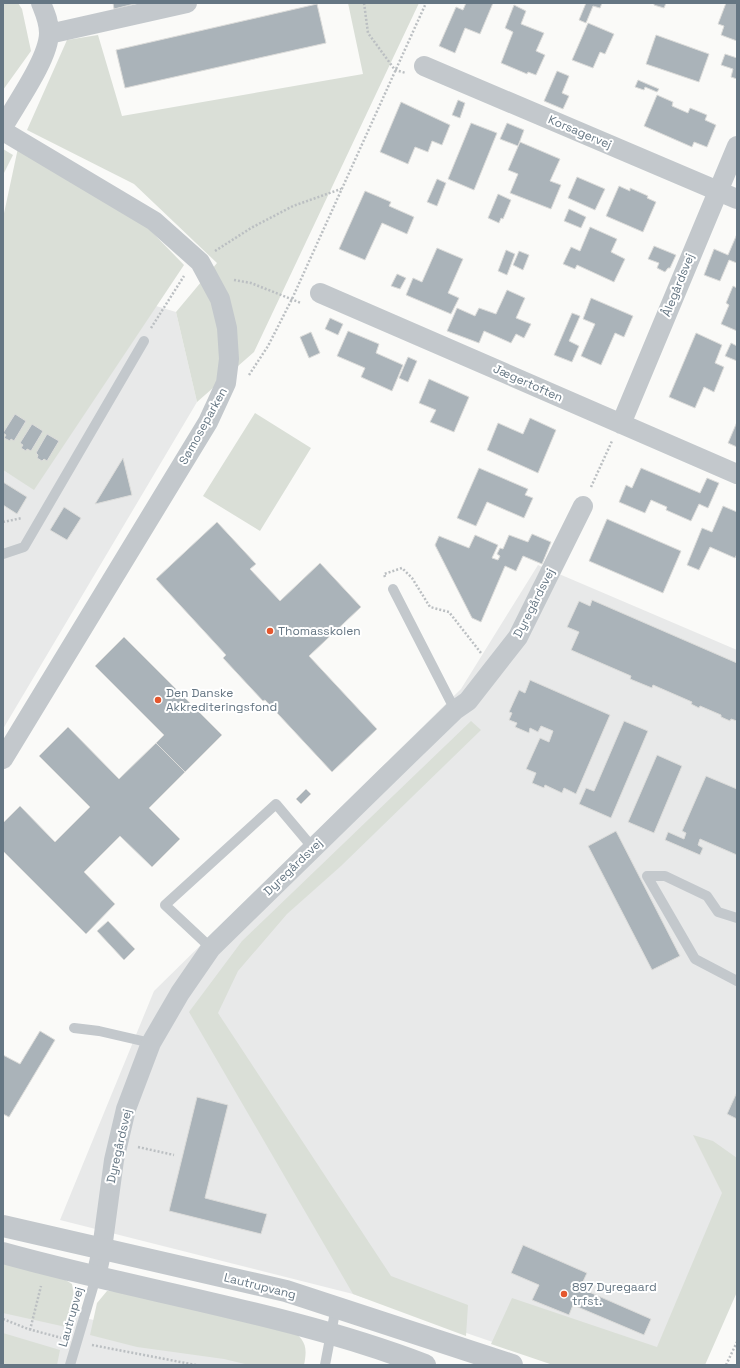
<svg xmlns="http://www.w3.org/2000/svg" width="740" height="1368" font-family="'Space Grotesk',sans-serif">
<style>
.built{fill:#e8e9e9}
.green{fill:#dadfd7}
.building{fill:#aab3b9;stroke:#dcdcda}
.lines{fill:none;stroke-linecap:round;stroke-linejoin:round}
.path{stroke:#bbbfc2;stroke-width:2.5;stroke-dasharray:2 2;stroke-linecap:butt}
.service{stroke:#c3c8cc;stroke-width:10}
.minor{stroke:#c3c8cc;stroke-width:20}
.tertiary{stroke:#c3c8cc;stroke-width:22}
.poi-dot{fill:#e4572e;stroke:#fff;stroke-width:1.5}
.labels{text-anchor:middle;stroke-width:4;stroke-linejoin:round;paint-order:stroke}
.street-label{font-size:12px;fill:#657683;stroke:#fff}
.poi-label{font-size:12px;fill:#657683;stroke:#fff;text-anchor:start}
</style>
<rect width="100%" height="100%" fill="#fafaf8"/>
<path class="built" d="M156 306 176 312 197 402 3 729V470L34 489Z
M538 565 737 650V1290L702 1365H559L353 1294 60 1220 154 991 461 689Z
M3 1293 19 1300 261 1365H3Z"/>
<path class="green" d="M3 3H18L22 9 31 51 3 90Z
M348 3H419L254 352 197 402 176 312 217 263 134 184 27 130 67 40 98 35 122 116 363 74Z
M18 148 148 228 184 265 34 490 3 470V218Z
M3 149 13 155 3 175Z
M255 413 311 448 260 531 203 496Z
M471 721 481 730 341 866 287 914 238 971 218 1013 391 1276 468 1305 466 1336 353 1294 189 1012 242 941Z
M693 1135 713 1141 737 1158V1292L705 1365H553L491 1344 512 1298 657 1347 722 1193Z
M3 1262 56 1274 72 1284 75 1302 66 1327 3 1313Z
M107 1291 134 1292 289 1328C305 1340 308 1345 304 1365H249L224 1359 137 1347 90 1335 97 1303Z
M3 1333 60 1350 57 1365H3Z"/>
<path class="building" d="M113 3H138L114 9Z
M466 3H493L480 34 465 28 455 53 439 46 456 7 463 10Z
M586 3H602L600 8 593 6 586 23 579 20Z
M654 3H666L664 8 654 5Z
M726 3H737V41L721 35 724 26 718 24Z
M317 4 326 43 125 88 116 50Z
M514 5 526 11 521 24 544 33 536 51 545 55 536 75 528 72 527 74 501 63 513 32 505 28Z
M588 23 614 34 605 54 600 52 593 68 572 60Z
M656 35 709 54 699 82 646 64Z
M725 54 737 58V79L731 77 733 69 721 65Z
M557 71 569 76 562 93 569 96 563 109 544 101Z
M638 80 659 89 657 92 645 87 644 90 635 87Z
M657 95 673 102 672 106 688 113 690 108 707 115 705 120 716 125 707 147 694 142 692 147 644 126Z
M458 100 465 103 460 118 452 115Z
M401 102 450 125 442 145 432 141 428 152 415 147 408 164 380 152Z
M471 123 497 133 474 190 448 179Z
M507 123 524 130 518 146 500 139Z
M520 142 560 159 550 181 561 185 551 209 510 193 518 174 508 170Z
M577 177 605 189 595 210 568 198Z
M437 179 446 183 437 206 427 202Z
M619 186 630 191V188L648 196 647 198 656 202 643 232 606 216Z
M365 191 391 202 389 206 414 217 407 234 382 223 365 260 339 249Z
M498 194 511 200 503 219 501 218 499 223 488 218Z
M569 209 586 217 581 228 564 221Z
M590 227 617 239 611 252 625 259 614 282 577 265 575 269 563 264 571 247 580 251Z
M737 234V263L729 260 720 281 704 275 714 249 728 255Z
M654 246 676 255 670 268H668L665 272 657 268 659 263 648 259Z
M437 248 463 259 448 293 459 298 451 314 406 295 413 278 422 282Z
M506 250 515 254 507 275 498 271Z
M519 251 529 255 523 270 513 265Z
M397 274 406 278 400 289 391 286Z
M733 286 737 288V331L721 324 729 305 726 303Z
M507 290 525 298 516 318 531 324 524 338 516 334 511 343 484 331 479 343 447 331 457 308 475 316 479 308 496 314Z
M591 298 633 316 624 337 615 333 601 365 581 356 595 324 583 319Z
M572 313 580 316 569 341 579 346 572 362 554 355Z
M330 318 343 324 338 335 325 329Z
M348 331 379 344 376 353 403 365 392 391 361 377 365 368 337 356Z
M311 332 320 353 309 358 300 337Z
M696 333 722 345 715 363 724 367 714 392 704 387 695 408 669 397Z
M731 343 737 346V361L725 356Z
M408 357 417 361 408 382 399 378Z
M429 379 469 397 454 432 430 422 436 410 419 403Z
M15 414 26 421 14 441 11 439 10 441 4 438 6 435 3 433Z
M530 418 556 430 538 473 487 450 498 423 523 434Z
M737 422V447L728 443Z
M32 424 43 431 31 451 27 449 26 451 21 448 23 445 20 443Z
M47 434 59 441 47 461 44 459 42 461 37 458 38 455 36 453Z
M123 458 132 495 95 504Z
M479 468 528 489 525 495 533 498 524 518 487 502 476 526 457 518Z
M641 468 700 493 707 478 719 483 708 508 699 504 691 521 666 510 667 507 651 500 645 513 619 502 626 485 632 488Z
M3 482 27 497 17 514 3 505Z
M723 506 737 512V554L735 558 710 547 699 570 687 565 702 528 712 532Z
M64 507 81 518 67 540 50 530Z
M607 519 681 551 663 593 589 561Z
M217 522 256 564 250 569 280 601 320 563 361 607 309 656 377 729 332 772 265 700 263 701 223 658 226 655 156 579Z
M532 534 551 542 542 564 523 556 516 571 505 566 481 622 472 618 435 545 439 536 469 548 475 535 498 545 492 558 498 560 500 556 497 554 500 548 503 549 509 535 528 542Z
M592 600 737 663V721L731 719 730 721 721 717V715L700 706 699 708 691 704 692 702 653 685 652 688 630 679 631 676 571 650 579 632 567 627 579 601 590 606Z
M124 637 222 735 185 772 156 743 164 735 95 666Z
M530 680 610 715 576 794 564 788 562 793 545 785 544 788 532 783 536 773 526 769 540 738 549 742 553 731 541 726 538 732 530 728 529 733 515 727 517 723 509 720 512 713 509 712 519 690 525 693Z
M624 721 648 731 611 818 579 804 586 788 594 791Z
M68 727 119 779 156 743 185 772 149 808 180 839 152 867 120 836 84 872 115 904 86 934 3 851V823L20 806 55 842 90 807 39 756Z
M657 755 682 766 654 833 628 822Z
M706 776 737 789V855L700 839 698 845 703 848 700 855 665 840 668 832 684 839 686 833 682 831Z
M306 789 311 794 301 804 296 799Z
M616 831 680 956 652 970 588 846Z
M108 921 135 949 124 960 97 931Z
M40 1031 55 1040 9 1117 3 1114V1055L20 1064Z
M737 1092V1119L727 1114Z
M197 1097 228 1105 205 1198 267 1214 261 1234 169 1211Z
M523 1245 587 1273 580 1288 651 1319 644 1335 573 1305 569 1315 532 1300 539 1285 511 1273Z"/>
<g class="lines">
<path class="path" d="M364 3 368 33 395 70 406 73
M215 251 251 228 293 206 341 189
M234 280 251 283 301 303
M151 328 184 276
M249 375 268 346 292 299 426 3
M591 487 612 441
M3 522 22 518
M385 577 384 574 402 568 412 578 430 607 449 612 481 653
M138 1147 174 1155
M3 1319 28 1329 62 1338
M30 1330 41 1286
M92 1345 196 1365
M726 1365 737 1342"/>
<path class="service" d="M3 554 24 547 144 341
M393 589 455 710
M737 918 718 912 707 896 665 876H647L695 959 737 981
M211 948 165 905 276 804 313 848
M74 1028 99 1031 151 1043
M70 1365 96 1277
M325 1365 336 1307"/>
<path class="minor" d="M49 34 187 3
M424 66 737 199
M3 127C16 104 49 58 49 33 49 21 45 13 41 3
M3 131 154 221 200 262 220 299 227 328 229 359 226 383 208 422 3 759
M320 293 737 474
M621 424 737 146
M96 1277 102 1249 114 1160 126 1109 151 1043 180 993 211 948 389 774 455 710 468 701 518 637 583 506"/>
<path class="tertiary" d="M3 1226 286 1291 512 1365
M3 1253C143 1292 289 1313 425 1365"/>
</g>
<g class="poi-dot">
<circle cx="270" cy="631" r="4"/>
<circle cx="158" cy="700" r="4"/>
<circle cx="564" cy="1294" r="4"/>
</g>
<g class="labels">
<g class="street-label">
<text transform="translate(580 132) rotate(23)" y="4">Korsagervej</text>
<text transform="translate(678 285) rotate(-68)" y="4">Ålegårdsvej</text>
<text transform="translate(528 383) rotate(24)" y="4">Jægertoften</text>
<text transform="translate(203 426) rotate(-61)" y="4">Sømoseparken</text>
<text transform="translate(534 603) rotate(-63)" y="4">Dyregårdsvej</text>
<text transform="translate(293 867) rotate(-44)" y="4">Dyregårdsvej</text>
<text transform="translate(119 1146) rotate(-77)" y="4">Dyregårdsvej</text>
<text transform="translate(260 1286) rotate(14)" y="4">Lautrupvang</text>
<text transform="translate(71 1317) rotate(-74)" y="4">Lautrupvej</text>
</g>
<g class="poi-label">
<text x="278" y="635">Thomasskolen</text>
<text x="166" y="697">Den Danske<tspan x="166" dy="14">Akkrediteringsfond</tspan></text>
<text x="572" y="1291">897 Dyregaard<tspan x="572" dy="14">trfst.</tspan></text>
</g>
</g>
<rect width="740" height="1368" fill="none" stroke="#657683" stroke-width="8"/>
</svg>
